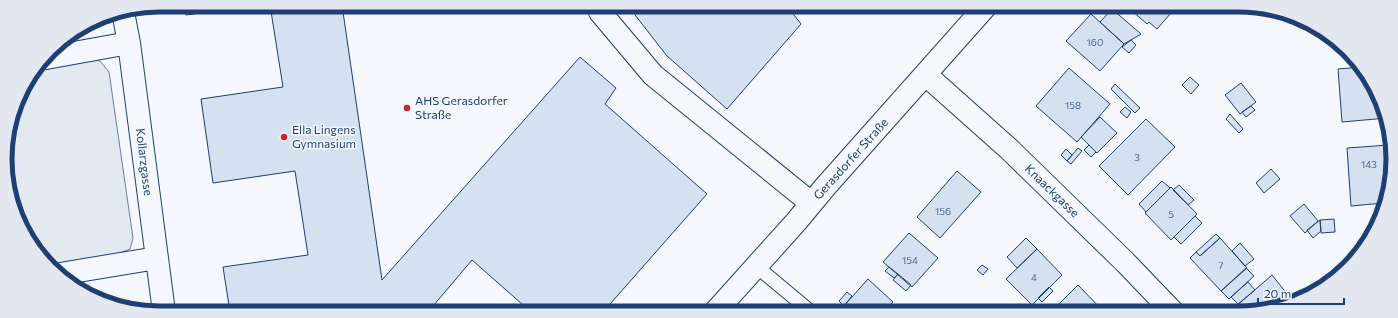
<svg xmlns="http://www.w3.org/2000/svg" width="1398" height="318" font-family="Commissioner,sans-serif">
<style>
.green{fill:#e3e9f0;stroke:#687fa3}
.building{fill:#d5e0f0;stroke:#1d3f73}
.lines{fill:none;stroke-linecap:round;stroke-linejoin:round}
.lane-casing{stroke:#1d3f73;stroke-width:15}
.street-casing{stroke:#1d3f73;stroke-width:24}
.secondary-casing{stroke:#1d3f73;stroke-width:24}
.lane{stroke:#f4f7fb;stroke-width:13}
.street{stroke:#f4f7fb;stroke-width:22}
.secondary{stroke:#f4f7fb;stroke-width:22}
.poi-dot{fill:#c62828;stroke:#f4f7fb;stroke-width:1.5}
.labels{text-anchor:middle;stroke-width:3;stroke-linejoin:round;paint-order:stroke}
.number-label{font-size:10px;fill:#4b6792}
.poi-label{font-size:12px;fill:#1d3f73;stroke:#f4f7fb;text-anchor:start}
.street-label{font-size:12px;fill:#1d3f73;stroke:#f4f7fb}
.rim{fill:none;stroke:#1d3f73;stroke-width:5}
</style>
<rect width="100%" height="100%" fill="#f4f7fb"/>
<path class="green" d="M81 56 100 61 109 72 133 238 130 249 103 259 52 266 37 253 13 208 5 149 21 91 42 64Z"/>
<path class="building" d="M185 5H263L186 15Z
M270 5H342L382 280 580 57 616 88 605 104 707 194 603 312H531L472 260 428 312H230L223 267 308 255 295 171 213 183 201 99 283 87Z
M628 6H787L801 24 727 109 667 56Z
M1129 6H1177L1157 29 1149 22 1147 24 1130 9 1131 7Z
M1112 9 1141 34 1124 44 1100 22Z
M1091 14 1124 44 1100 71 1066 41Z
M1131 40 1136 45 1129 53 1122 47Z
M1362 67 1387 118 1342 122 1338 69Z
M1069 68 1110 104 1077 142 1036 106Z
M1190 77 1199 85 1191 94 1182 85Z
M1241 83 1256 102 1240 114 1225 95Z
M1115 84 1140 108 1135 113 1111 89Z
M1251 106 1255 110 1246 117 1242 112Z
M1125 107 1131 112 1127 118 1120 112Z
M1230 114 1243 129 1239 133 1226 119Z
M1100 117 1117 133 1097 153 1081 137Z
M1146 119 1175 147 1128 195 1099 166Z
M1089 145 1096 152 1091 157 1084 150Z
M1389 145 1392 179 1384 203 1351 206 1347 148Z
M1078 148 1082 151 1071 164 1067 161Z
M1066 149 1072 155 1067 161 1061 155Z
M1271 169 1280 179 1264 193 1256 183Z
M957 171 981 192 940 238 917 217Z
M1162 181 1170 188 1146 212 1139 204Z
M1179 185 1194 200 1188 205 1173 190Z
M1171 187 1197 214 1171 240 1145 213Z
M1304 204 1318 221 1305 233 1290 216Z
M1195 216 1202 223 1181 244 1174 237Z
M1334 219 1335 232 1321 233 1320 220Z
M1320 220 1321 231 1313 238 1307 230Z
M909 233 938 258 912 287 883 262Z
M1216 234 1220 238 1200 256 1196 252Z
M1026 238 1037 249 1017 268 1007 257Z
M1220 238 1247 268 1221 291 1190 258 1196 252 1200 256Z
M1240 243 1254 259 1245 266 1232 251Z
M1037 249 1062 275 1032 305 1006 279Z
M982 265 988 269 983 275 977 270Z
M889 267 898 274 894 278 885 271Z
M1246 268 1254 276 1229 299 1221 291Z
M898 274 911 285 906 291 893 280Z
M1272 275 1292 300 1289 303 1259 312H1237L1234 308Z
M868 279 893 302 891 304 899 312H848L843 307Z
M1248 282 1255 290 1238 304 1231 297Z
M1078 285 1104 312H1051Z
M1049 287 1053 291 1042 302 1038 298Z
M847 292 852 296 844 306 839 301Z"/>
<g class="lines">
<g class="lane-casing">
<path id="lane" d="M756 266 811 312"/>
</g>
<g class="street-casing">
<path id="street" d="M123 12 129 43 164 312
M600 12 653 75 811 203
M46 58 129 43
M926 75 1009 149 1125 262 1173 312
M60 274 157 258"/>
</g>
<g class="secondary-casing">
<path id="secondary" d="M715 312 796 222 825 187 986 6"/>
</g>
<use href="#lane" class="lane"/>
<use href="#street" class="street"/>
<use href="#secondary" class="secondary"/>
</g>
<g class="poi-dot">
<circle cx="407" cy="108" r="4"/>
<circle cx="284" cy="137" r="4"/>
</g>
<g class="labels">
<g class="number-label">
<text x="1095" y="46">160</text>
<text x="1073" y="109">158</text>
<text x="1137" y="161">3</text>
<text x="1369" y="168">143</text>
<text x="943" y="215">156</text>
<text x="1171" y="218">5</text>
<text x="910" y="264">154</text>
<text x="1221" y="269">7</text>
<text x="1034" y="281">4</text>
</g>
<g class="poi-label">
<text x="415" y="105">AHS Gerasdorfer<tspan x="415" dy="14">Straße</tspan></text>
<text x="292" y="134">Ella Lingens<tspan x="292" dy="14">Gymnasium</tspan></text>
</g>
<g class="street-label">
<text transform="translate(851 159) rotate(-48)" y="4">Gerasdorfer Straße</text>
<text transform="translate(144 162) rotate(83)" y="4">Kollarzgasse</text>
<text transform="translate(1052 191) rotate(44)" y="4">Knaackgasse</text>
</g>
</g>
<path d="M0 0H1398V318H0ZM159 12H1239A147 147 0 0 1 1386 159V159A147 147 0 0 1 1239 306H159A147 147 0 0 1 12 159V159A147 147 0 0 1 159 12Z" fill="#e3e8f0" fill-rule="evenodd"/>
<path class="rim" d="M159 12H1239A147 147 0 0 1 1386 159V159A147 147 0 0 1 1239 306H159A147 147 0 0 1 12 159V159A147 147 0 0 1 159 12Z"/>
<path d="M1258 298v6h86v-6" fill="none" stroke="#1d3f73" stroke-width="2"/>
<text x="1264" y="298" font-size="12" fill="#1d3f73" stroke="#f4f7fb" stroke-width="3" paint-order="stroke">20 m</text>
</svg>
